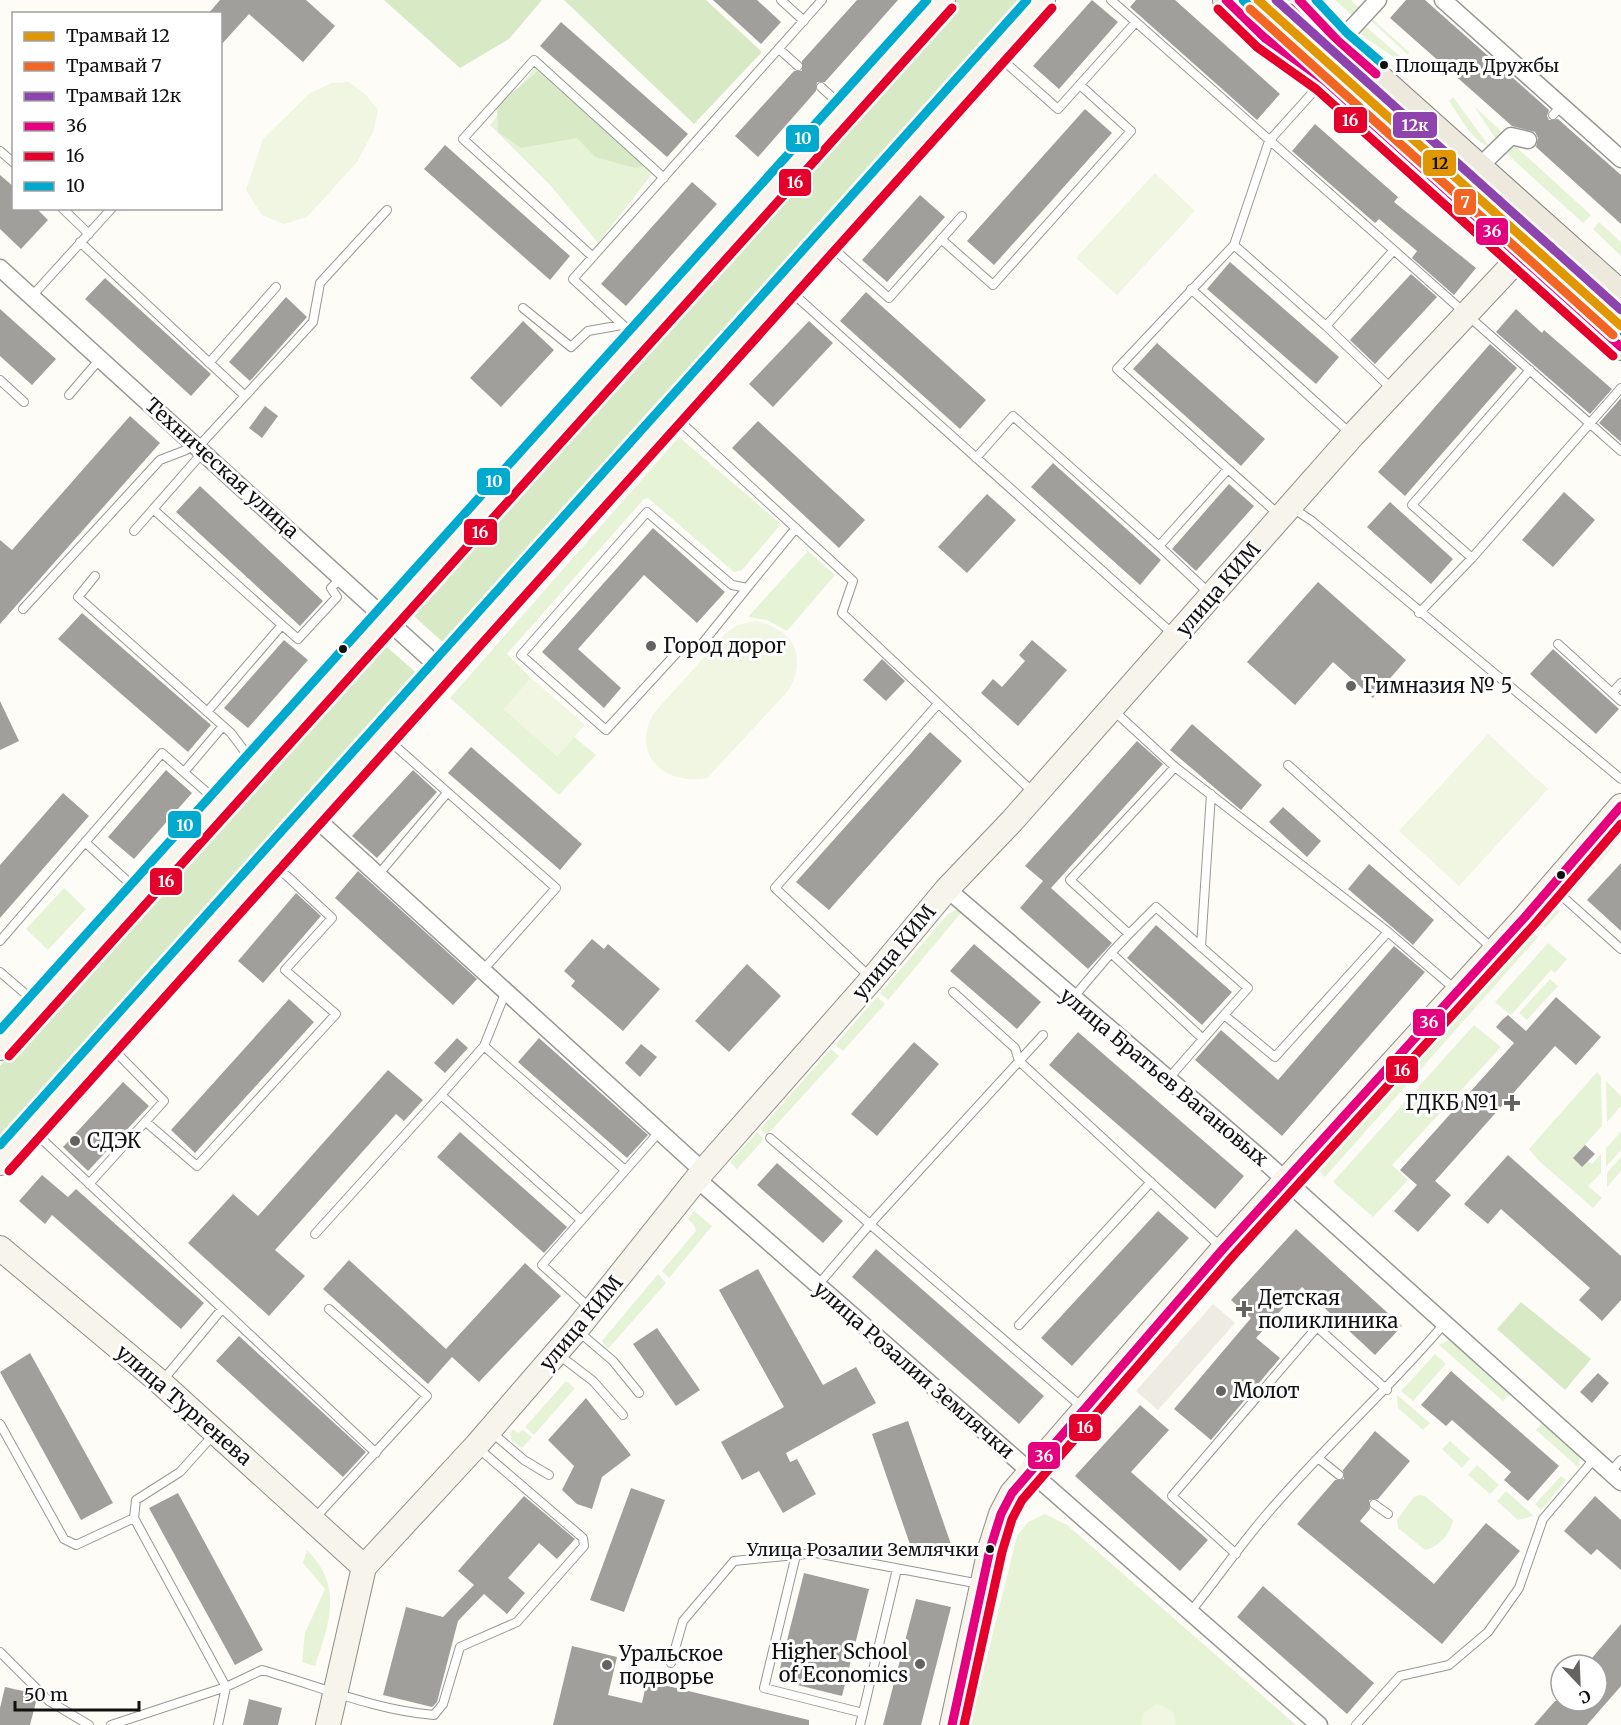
<svg xmlns="http://www.w3.org/2000/svg" width="1621" height="1725" font-family="Merriweather,serif">
<style>
.green{fill:#e7f3d7}
.forest{fill:#d8eac5}
.pitch{fill:#f0f6e1}
.plaza{fill:#edebe2}
.building{fill:#a19f9c}
.lines{fill:none;stroke-linecap:round;stroke-linejoin:round}
.lane-casing{stroke:#979795;stroke-width:10}
.street-casing{stroke:#979795;stroke-width:19}
.secondary-casing{stroke:#8e8d8b;stroke-width:26}
.primary-casing{stroke:#858482;stroke-width:28}
.lane{stroke:#fffffe;stroke-width:8}
.street{stroke:#fffffe;stroke-width:16}
.secondary{stroke:#f6f4eb;stroke-width:24}
.primary{stroke:#ede9dc;stroke-width:26}
.bus-1-casing{stroke:#fff;stroke-width:14}
.bus-2-casing{stroke:#fff;stroke-width:14}
.bus-3-casing{stroke:#fff;stroke-width:14}
.bus-1{stroke:#e5007d;stroke-width:9}
.bus-2{stroke:#e4002b;stroke-width:9}
.bus-3{stroke:#00a9ce;stroke-width:9}
.tram-1-casing{stroke:#fff;stroke-width:14}
.tram-2-casing{stroke:#fff;stroke-width:14}
.tram-3-casing{stroke:#fff;stroke-width:14}
.tram-1{stroke:#e09702;stroke-width:9}
.tram-2{stroke:#f26522;stroke-width:9}
.tram-3{stroke:#8e44ad;stroke-width:9}
.bus-dot{fill:#111;stroke:#fff;stroke-width:2}
.poi-dot{fill:#646362;stroke:#fff;stroke-width:2}
.labels{text-anchor:middle;stroke-width:6;stroke-linejoin:round;paint-order:stroke}
.bus-label{font-size:18px;fill:#111;stroke:#fff;text-anchor:start}
.street-label{font-size:20px;fill:#111;stroke:#fff}
.poi-label{font-size:20px;fill:#111;stroke:#fff;text-anchor:start}
.line-badge{stroke:#fff;stroke-width:2}
.badge-label{font-size:16px;text-anchor:middle;font-weight:bold;fill:#fff}
.pale-badge-label{font-size:16px;text-anchor:middle;font-weight:bold;fill:#111}
</style>
<rect width="100%" height="100%" fill="#fdfcf7"/>
<path class="green" d="M1335 0H1351L1360 9 1353 16Z
M1370 17 1409 52 1408 55 1369 19Z
M1364 25 1402 58 1415 64 1411 69 1364 37 1359 31Z
M536 66 652 174 598 243 551 186 490 125Z
M1453 97 1489 146C1472 142 1459 115 1449 101Z
M1474 106 1506 136 1499 144Z
M1514 145 1591 215 1583 223 1507 154Z
M1599 222 1621 242V256L1593 229Z
M679 437 781 524 742 570 734 572 648 498 644 499 507 654 531 678 504 709 557 756 574 737 596 755 559 795 450 698Z
M808 551 835 575 787 631 767 620 748 617Z
M1610 841 1614 845 1598 864 1593 860Z
M1591 862 1595 867 1567 898 1562 895 1561 883 1578 865Z
M64 888 86 909 48 950 26 929Z
M1549 905 1560 911 1545 928 1537 919Z
M956 910 961 913 888 1000 880 993 948 914Z
M1528 931 1538 937 1325 1177 1313 1166 1410 1057 1444 1035 1465 1010 1478 983Z
M1548 943 1567 959 1555 973 1551 970 1511 1015 1495 1002Z
M1550 979 1558 986 1527 1020 1519 1013Z
M877 997 885 1004 843 1051 835 1045Z
M1474 1025 1501 1047 1392 1165 1408 1180 1373 1217 1333 1182Z
M831 1049 839 1056 767 1135 760 1129Z
M1597 1072 1601 1077 1602 1126 1573 1158 1582 1167 1588 1161 1592 1164 1601 1154V1173L1588 1186 1602 1198 1593 1208 1539 1161 1529 1149Z
M1606 1081 1621 1096V1106L1607 1122Z
M757 1132 764 1139 737 1169 730 1162Z
M1621 1132V1150L1606 1167V1148Z
M1621 1157V1171L1607 1187V1173Z
M694 1211 712 1226 669 1278 662 1271 696 1231 694 1225 688 1219Z
M658 1274 666 1283 608 1349 602 1341Z
M1450 1339 1511 1393 1503 1401 1439 1345Z
M1435 1354 1446 1364 1413 1401 1401 1391Z
M566 1381 575 1388 534 1435 525 1427Z
M1397 1395 1430 1423 1423 1430 1398 1408Z
M1543 1422 1580 1456 1579 1468 1536 1430Z
M513 1429 518 1433 523 1430 532 1437 522 1448 512 1441 510 1434Z
M1450 1441 1470 1459 1462 1468 1442 1449Z
M1477 1465 1499 1485 1490 1494 1468 1475Z
M1561 1476 1566 1480 1541 1510 1535 1504Z
M1506 1491 1534 1516 1518 1520 1497 1501Z
M1419 1495 1425 1496 1453 1520C1451 1533 1438 1548 1425 1550L1398 1528 1397 1520 1414 1497Z
M1045 1514 1067 1525 1296 1725H970L1017 1536 1028 1522Z
M307 1550C344 1587 329 1623 315 1666L302 1662 305 1633 325 1589 303 1563Z"/>
<path class="forest" d="M384 0H542L509 39 460 68Z
M564 0H706L762 52 694 124Z
M956 0H1029L446 645 406 609Z
M538 71 644 166 635 168 595 157 577 138 521 148 498 132 497 106Z
M380 641 421 677 0 1148V1066Z
M1521 1302 1591 1359 1565 1390 1497 1329Z"/>
<path class="pitch" d="M349 82 366 95 378 110 373 132 357 162 307 217 284 224 262 215 246 190 263 139 310 93 332 83Z
M1155 173 1195 211 1117 295 1076 258Z
M755 621C794 629 808 656 788 691L707 778C664 786 630 754 654 713L725 634 737 625Z
M531 678 585 725 557 756 504 709Z
M1488 734 1548 789 1459 886 1399 831Z
M1157 1704 1173 1711 1176 1725H1141L1143 1713Z"/>
<path class="plaza" d="M1213 1304 1235 1323 1158 1410 1136 1391Z"/>
<path class="building" d="M220 0H306L335 26 303 62 249 14 220 46V14H208Z
M713 0H757L781 22 761 44Z
M857 0H898L825 82H817L816 91 758 157 735 136 794 71H802V61Z
M1092 0 1118 22 1059 89 1033 66Z
M1136 0H1175L1280 94 1257 120 1130 7Z
M1406 0H1425L1549 110 1547 116 1549 120 1558 119 1621 175V224L1536 147 1538 138 1535 132 1512 126 1390 18Z
M561 22 688 134 667 157 540 46Z
M1085 109 1112 133 994 265 967 241Z
M1315 124 1398 197 1394 202 1476 268 1454 295 1412 258 1417 251 1379 219 1375 223 1292 151Z
M445 145 570 256 550 280 424 169Z
M0 175 14 187V208H36L48 220 21 249 0 229Z
M692 182 717 204 626 306 601 284Z
M920 195 945 217 887 282 862 260Z
M1230 262 1339 357 1316 384 1207 289Z
M1411 274 1437 297 1375 364 1350 340Z
M105 278 211 374 191 396 85 299Z
M866 292 986 400 960 429 840 321Z
M286 297 307 317 250 381 229 362Z
M0 309 56 359 32 385 0 356Z
M1516 309 1542 333 1544 330 1612 389 1590 414 1496 332Z
M523 321 554 350 501 407 470 378Z
M809 321 833 343 773 407 749 384Z
M1157 343 1265 439 1241 466 1133 369Z
M1490 344 1517 368 1405 496 1378 472Z
M1621 398V442L1599 423Z
M265 406 278 416 262 438 249 428Z
M130 416 160 443 0 624V540L12 550Z
M758 421 865 520 839 548 732 448Z
M1053 463 1161 560 1140 585 1031 487Z
M1229 484 1254 506 1196 571 1172 549Z
M200 486 323 601 300 626 176 512Z
M1564 492 1595 520 1553 567 1522 540Z
M987 494 1016 520 967 573 938 547Z
M1390 502 1453 559 1431 584 1367 527Z
M653 528 725 592 697 623 644 575 578 649 621 688 604 708 542 652Z
M1318 582 1406 660 1373 698 1333 662 1295 705 1247 662Z
M82 613 211 725 188 752 58 639Z
M284 640 308 660 248 728 224 708Z
M1032 640 1067 670 1018 726 981 693 993 679 1002 687 1025 661 1019 655Z
M1553 649 1619 709 1596 734 1530 674Z
M882 659 905 681 886 701 863 680Z
M0 701 19 741 0 750Z
M1192 724 1262 785 1241 810 1170 750Z
M930 732 962 761 829 910 796 882Z
M1137 741 1163 764 1051 888 1112 943 1088 969 1020 908 1043 881 1025 866Z
M471 747 582 844 560 870 448 773Z
M166 770 192 793 134 859 108 837Z
M413 770 437 792 377 858 352 836Z
M63 793 89 816 0 918V865Z
M1283 807 1321 841 1307 857 1269 822Z
M1621 863V931L1587 900Z
M1369 864 1434 920 1413 945 1348 889Z
M358 871 477 979 453 1005 335 898Z
M296 893 321 916 263 983 238 961Z
M1156 925 1232 992 1202 1025 1127 958Z
M592 939 604 949 608 944 660 989 623 1031 571 986 575 981 564 971Z
M974 944 1041 1002 1017 1029 950 971Z
M1394 946 1425 972 1282 1136 1195 1060 1221 1030 1278 1080Z
M747 964 781 996 729 1052 695 1021Z
M1556 997 1601 1037 1576 1065 1555 1046 1435 1181 1451 1195 1418 1232 1394 1211 1417 1185 1400 1170 1514 1043 1496 1027 1502 1020 1508 1015 1526 1031Z
M289 999 314 1022 195 1153 171 1130Z
M1078 1032 1244 1176 1215 1209 1049 1065Z
M457 1038 468 1048 445 1073 434 1063Z
M539 1038 648 1135 627 1158 518 1062Z
M914 1042 939 1064 877 1136 851 1114Z
M641 1044 657 1057 640 1077 625 1063Z
M388 1070 423 1100 404 1121 396 1114 275 1250 305 1276 269 1316 188 1243 233 1194 258 1216Z
M123 1082 149 1106 88 1171 63 1147Z
M460 1132 567 1227 544 1253 437 1157Z
M1585 1145 1595 1154 1582 1167 1573 1158Z
M1508 1155 1621 1256V1300L1602 1321 1579 1300 1590 1288 1501 1209 1488 1224 1464 1204Z
M777 1163 843 1221 823 1243 757 1185Z
M42 1175 68 1197 76 1189 204 1303 181 1329 52 1215 45 1224 19 1201Z
M1158 1211 1189 1238 1072 1366 1041 1338Z
M1296 1229 1402 1326 1375 1355 1302 1287 1256 1338 1280 1358 1211 1440 1174 1409 1251 1318 1231 1300Z
M876 1249 1044 1396 1019 1424 852 1277Z
M349 1260 446 1349 525 1263 561 1296 479 1382 452 1357 428 1384 323 1289Z
M758 1269 823 1385 856 1367 876 1403 786 1453 790 1462 797 1459 816 1494 783 1513 759 1471 742 1480 721 1442 784 1407 719 1290Z
M657 1328 700 1390 676 1406 633 1344Z
M239 1336 366 1452 343 1477 216 1361Z
M30 1353 113 1503 81 1520 0 1372Z
M1451 1371 1559 1466 1528 1501 1504 1480 1511 1472 1452 1420 1446 1426 1421 1405Z
M1598 1373 1609 1383 1592 1403 1580 1392Z
M586 1398 631 1455 602 1477 592 1509 577 1504 562 1490 574 1466 548 1440Z
M1140 1405 1169 1430 1131 1472 1208 1540 1180 1571 1075 1476Z
M908 1421 952 1547 915 1559 872 1434Z
M1375 1431 1410 1461 1378 1499 1369 1500 1370 1509 1360 1521 1434 1584 1486 1523 1520 1551 1442 1644 1297 1524 1335 1480 1344 1479 1343 1470Z
M631 1488 665 1500 624 1612 590 1600Z
M178 1493 263 1650 235 1665 149 1508Z
M524 1496 575 1539 557 1559 539 1543 508 1578 525 1593 507 1614 484 1594 458 1621 437 1702 432 1707 383 1695 406 1607 443 1617 474 1585 458 1571Z
M1595 1496 1621 1520V1570L1597 1549 1591 1555 1564 1531Z
M804 1573 869 1589 842 1696 777 1680Z
M1263 1586 1374 1683 1347 1714 1237 1617Z
M916 1599 951 1607 921 1725H883Z
M1621 1624V1686L1587 1725H1534L1555 1701H1597V1665H1586Z
M572 1646 617 1657 608 1695 642 1703 647 1681 809 1720V1725H553Z
M5 1687 32 1693 37 1698 30 1725H0V1708Z
M249 1699 282 1708 278 1725H243Z"/>
<g class="lines">
<g class="lane-casing">
<path id="lane" d="M781 0 804 21
M1111 0 1621 451
M779 49 798 66
M998 56 1058 109 1136 22
M821 87 844 108
M1553 115 1562 105
M0 151 14 163
M62 208 89 234
M941 239 993 285 1131 131 1080 85
M80 242 245 396
M828 244 889 298 962 216
M1234 245 1326 326
M1393 251 1326 326 1394 391
M593 257 463 139 534 60 664 178
M788 289 1174 635
M1191 289 1351 434
M32 296 112 208
M523 308 571 347 588 331 622 325
M637 338 573 279 822 0
M209 363 276 287
M0 380 24 402
M69 395 100 359
M674 416 853 581 842 613 1035 794
M199 446 313 322 320 283 387 210
M976 458 1013 416 1159 546 1228 469
M1291 507 1312 521 1621 779
M153 509 282 625 207 712
M1278 514 1117 369 1234 245 1269 141 1323 81
M134 531 204 451
M1159 546 1209 593
M1472 558 1621 388
M95 576 78 597 231 733 254 764
M747 588 701 645 683 646 606 730 521 655 647 512 732 585 747 588 796 528
M23 609 160 460 186 450 195 444
M1419 613 1472 558 1412 505 1530 370
M282 625 298 639 337 597 331 588 342 577
M1558 644 1621 701
M1612 693 1621 683
M1113 710 1175 767 1388 932
M385 737 556 888 483 970
M1288 765 1493 949
M184 772 223 726
M85 842 138 891
M378 875 447 793
M1553 888 1621 949
M1129 934 1156 907 1248 988 1224 1015
M0 941 162 753 219 803
M1201 947 1211 794
M1111 953 1129 934 1070 880 1175 767
M0 972 36 1003
M870 977 775 888 938 704
M506 991 484 1046 441 1095 581 1220
M953 992 1015 1048 1019 1061 1221 1247
M1072 999 1111 953 1203 1039
M484 1046 625 1170
M1169 1078 1224 1015 1275 1057 1388 932 1456 990
M146 1122 197 1166 336 1014 285 970 332 918 287 876 271 865
M31 1129 376 1453
M770 1138 1083 1408
M89 1184 164 1101 108 1044
M315 1234 441 1095
M818 1285 871 1223 1043 1035
M590 1308 542 1265 660 1131
M1019 1325 1151 1182
M579 1332 613 1361 639 1393
M559 1355 593 1381 623 1415
M163 1380 222 1309
M0 1424 64 1539 76 1545 134 1518 136 1500 180 1472 215 1433
M490 1431 524 1460 549 1475
M1318 1458 1339 1475
M1610 1472 1621 1460
M1374 1504 1388 1514
M134 1518 226 1687 218 1725
M314 1519 427 1396 329 1309
M1236 1554 1172 1496 1317 1327 1387 1390
M1191 1611C1217 1579 1240 1545 1267 1514 1323 1448 1388 1390 1444 1324
M0 1652 49 1701 89 1725
M671 1663 683 1621 734 1561 796 1555
M863 1713 764 1688 796 1555 816 1553 980 1584
M111 1725 226 1687 262 1670C319 1686 374 1710 434 1715L443 1704 460 1647 517 1622 584 1546 583 1538 478 1448
M860 1725 897 1569
M1356 1725 1400 1676 1449 1665 1488 1632 1519 1588 1543 1519 1595 1458"/>
</g>
<g class="street-casing">
<path id="street" d="M1443 0 1621 159
M1339 42 1378 0
M1479 167 1511 136 1528 140
M0 268 442 670
M312 815 703 1171
M947 889 1263 1160 1621 1482
M698 1180 1319 1725"/>
</g>
<g class="secondary-casing">
<path id="secondary" d="M0 1048 943 0
M0 1163 1043 0
M0 1248 161 1383 364 1567
M328 1725 364 1567 476 1446 577 1329 703 1171 872 979 947 889 1012 821 1353 435 1547 228
M952 1725 990 1549 1001 1514 1012 1493 1223 1249 1525 917 1621 806"/>
</g>
<g class="primary-casing">
<path id="primary" d="M1226 0 1265 38 1324 80 1518 257 1621 347
M1299 0 1339 42 1621 294"/>
</g>
<use href="#lane" class="lane"/>
<use href="#street" class="street"/>
<use href="#secondary" class="secondary"/>
<use href="#primary" class="primary"/>
<g class="bus-1-casing">
<path id="bus-1" d="M1226 0 1265 38 1324 80 1621 347
M1299 0 1339 42 1376 74
M952 1725 990 1549 1001 1514 1012 1493 1223 1249 1525 917 1621 806"/>
</g>
<g class="bus-2-casing">
<path id="bus-2" d="M1290 8 1330 50 1368 83
M1218 9 1257 47 1316 89 1613 356
M9 1056 952 8
M9 1171 1052 8
M964 1725 1002 1552 1012 1519 1022 1500 1232 1257 1534 925 1621 824"/>
</g>
<g class="bus-3-casing">
<path id="bus-3" d="M1243 0 1273 29 1332 71 1621 331
M1316 0 1347 33 1384 65
M0 1030 927 0
M0 1145 1027 0"/>
</g>
<use href="#bus-1" class="bus-1"/>
<use href="#bus-2" class="bus-2"/>
<use href="#bus-3" class="bus-3"/>
<g class="tram-1-casing">
<path id="tram-1" d="M1258 0 1621 326"/>
</g>
<g class="tram-2-casing">
<path id="tram-2" d="M1250 9 1613 335"/>
</g>
<g class="tram-3-casing">
<path id="tram-3" d="M1276 0 1621 310"/>
</g>
<use href="#tram-1" class="tram-1"/>
<use href="#tram-2" class="tram-2"/>
<use href="#tram-3" class="tram-3"/>
</g>
<g class="bus-dot">
<circle cx="1384" cy="65" r="5"/>
<circle cx="343" cy="649" r="5"/>
<circle cx="1561" cy="875" r="5"/>
<circle cx="990" cy="1549" r="5"/>
</g>
<g class="poi-dot">
<circle cx="651" cy="646" r="6"/>
<circle cx="1351" cy="686" r="6"/>
<path d="M1509 1094h6v6h6v6h-6v6h-6v-6h-6v-6h6z"/>
<circle cx="75" cy="1141" r="6"/>
<path d="M1241 1300h6v6h6v6h-6v6h-6v-6h-6v-6h6z"/>
<circle cx="1221" cy="1391" r="6"/>
<circle cx="920" cy="1664" r="6"/>
<circle cx="607" cy="1665" r="6"/>
</g>
<g class="labels">
<g class="bus-label">
<text x="1395" y="72">Площадь Дружбы</text>
<text x="979" y="1556" text-anchor="end">Улица Розалии Землячки</text>
</g>
<g class="street-label">
<text transform="translate(222 468) rotate(42)" y="7">Техническая улица</text>
<text transform="translate(1218 589) rotate(-49)" y="7">улица КИМ</text>
<text transform="translate(894 952) rotate(-50)" y="7">улица КИМ</text>
<text transform="translate(1164 1077) rotate(40)" y="7">улица Братьев Вагановых</text>
<text transform="translate(581 1323) rotate(-50)" y="7">улица КИМ</text>
<text transform="translate(914 1370) rotate(41)" y="7">улица Розалии Землячки</text>
<text transform="translate(184 1405) rotate(41)" y="7">улица Тургенева</text>
</g>
<g class="poi-label">
<text x="663" y="653">Город дорог</text>
<text x="1363" y="693">Гимназия № 5</text>
<text x="1498" y="1110" text-anchor="end">ГДКБ №1</text>
<text x="87" y="1148">СДЭК</text>
<text x="1258" y="1305">Детская<tspan x="1258" dy="23">поликлиника</tspan></text>
<text x="1233" y="1398">Молот</text>
<text x="908" y="1659" text-anchor="end">Higher School<tspan x="908" dy="23">of Economics</tspan></text>
<text x="619" y="1661">Уральское<tspan x="619" dy="23">подворье</tspan></text>
</g>
</g>
<g class="line-badge">
<rect x="1333" y="106" width="35" height="28" rx="6" fill="#e4002b"/>
<rect x="1392" y="111" width="46" height="28" rx="6" fill="#8e44ad"/>
<rect x="785" y="124" width="35" height="29" rx="6" fill="#00a9ce"/>
<rect x="1422" y="149" width="35" height="28" rx="6" fill="#e09702"/>
<rect x="778" y="168" width="34" height="29" rx="6" fill="#e4002b"/>
<rect x="1453" y="188" width="24" height="28" rx="6" fill="#f26522"/>
<rect x="1475" y="217" width="34" height="29" rx="6" fill="#e5007d"/>
<rect x="476" y="467" width="35" height="29" rx="6" fill="#00a9ce"/>
<rect x="463" y="518" width="35" height="28" rx="6" fill="#e4002b"/>
<rect x="167" y="810" width="35" height="29" rx="6" fill="#00a9ce"/>
<rect x="149" y="867" width="34" height="29" rx="6" fill="#e4002b"/>
<rect x="1412" y="1008" width="34" height="29" rx="6" fill="#e5007d"/>
<rect x="1385" y="1055" width="34" height="29" rx="6" fill="#e4002b"/>
<rect x="1068" y="1413" width="34" height="29" rx="6" fill="#e4002b"/>
<rect x="1027" y="1441" width="34" height="29" rx="6" fill="#e5007d"/>
</g>
<g class="badge-label">
<text x="1350" y="126">16</text>
<text x="1415" y="131">12к</text>
<text x="803" y="144">10</text>
<text x="795" y="188">16</text>
<text x="1465" y="208">7</text>
<text x="1492" y="237">36</text>
<text x="494" y="487">10</text>
<text x="480" y="538">16</text>
<text x="185" y="831">10</text>
<text x="166" y="887">16</text>
<text x="1429" y="1028">36</text>
<text x="1402" y="1076">16</text>
<text x="1085" y="1433">16</text>
<text x="1044" y="1462">36</text>
</g>
<g class="pale-badge-label">
<text x="1440" y="169">12</text>
</g>
<rect x="12" y="12" width="210" height="198" fill="#ffffff" stroke="#a0a0a0" stroke-width="1.5"/>
<rect x="24" y="32" width="30" height="9" fill="#e09702" stroke="#a0a0a0" stroke-width="1.5"/>
<text x="66" y="42" font-size="18" fill="#111111">Трамвай 12</text>
<rect x="24" y="62" width="30" height="9" fill="#f26522" stroke="#a0a0a0" stroke-width="1.5"/>
<text x="66" y="72" font-size="18" fill="#111111">Трамвай 7</text>
<rect x="24" y="92" width="30" height="9" fill="#8e44ad" stroke="#a0a0a0" stroke-width="1.5"/>
<text x="66" y="102" font-size="18" fill="#111111">Трамвай 12к</text>
<rect x="24" y="122" width="30" height="9" fill="#e5007d" stroke="#a0a0a0" stroke-width="1.5"/>
<text x="66" y="132" font-size="18" fill="#111111">36</text>
<rect x="24" y="152" width="30" height="9" fill="#e4002b" stroke="#a0a0a0" stroke-width="1.5"/>
<text x="66" y="162" font-size="18" fill="#111111">16</text>
<rect x="24" y="182" width="30" height="9" fill="#00a9ce" stroke="#a0a0a0" stroke-width="1.5"/>
<text x="66" y="192" font-size="18" fill="#111111">10</text>
<g transform="translate(1579 1683) rotate(157)"><circle r="28" fill="#ffffff" stroke="#a0a0a0" stroke-width="1.5"/>
<path d="M0-4.5L10 22L0 15L-10 22Z" fill="#646362"/>
<text y="-9" font-size="16" font-weight="bold" text-anchor="middle" fill="#111111">С</text>
</g>
<path d="M15 1701v9h124v-9" fill="none" stroke="#111111" stroke-width="3"/>
<text x="24" y="1701" font-size="18" fill="#111111" stroke="#ffffff" stroke-width="4.5" paint-order="stroke">50 m</text>
</svg>
